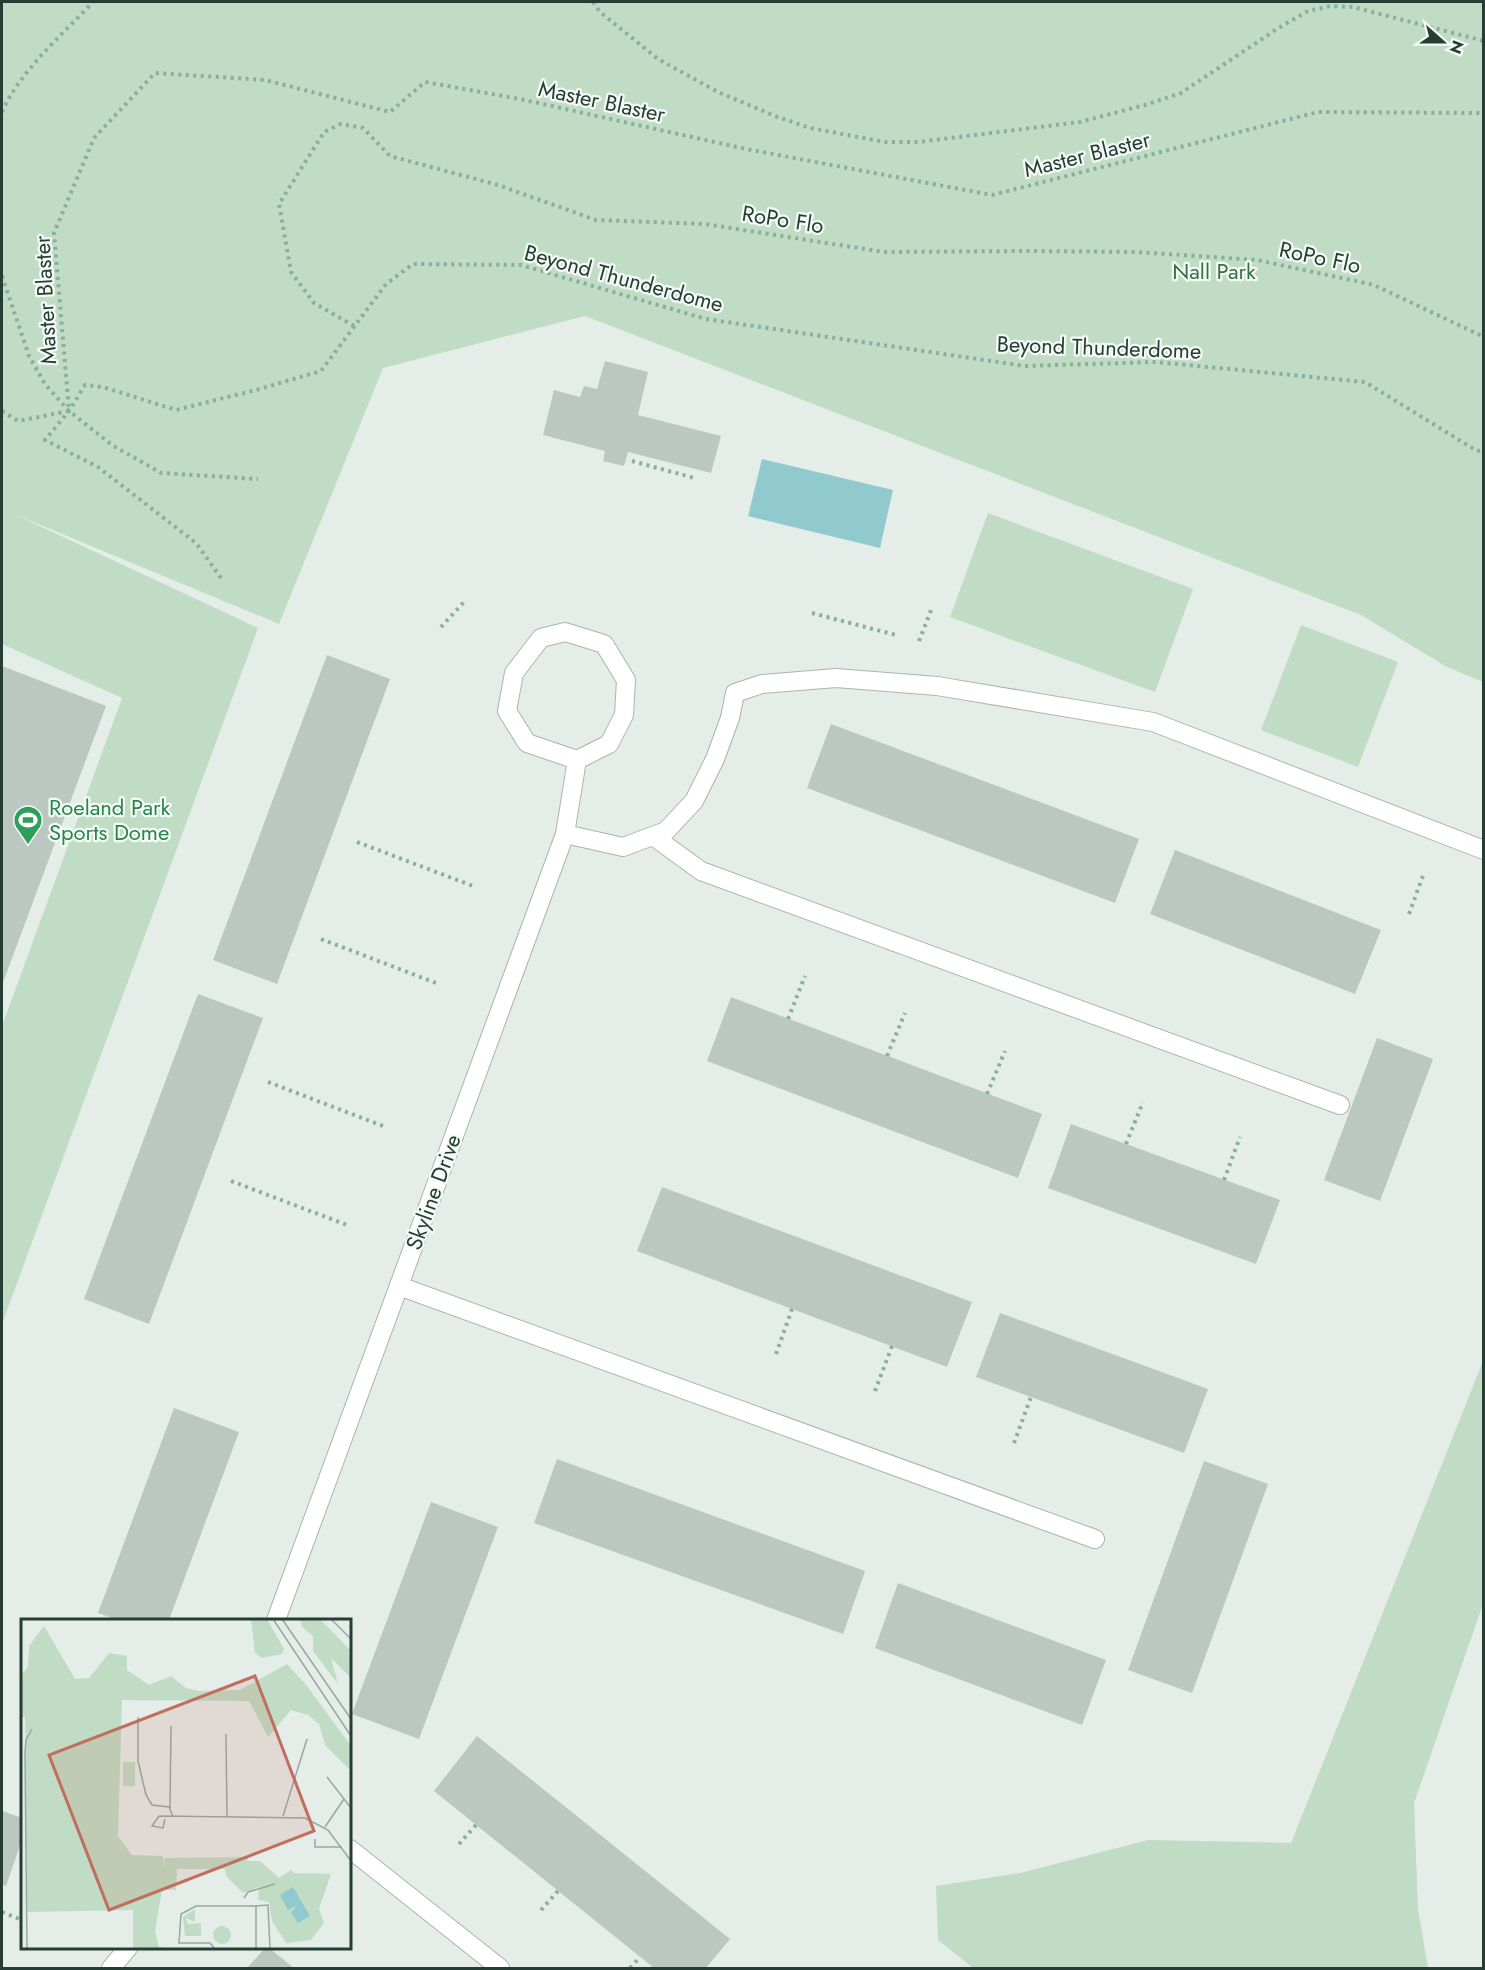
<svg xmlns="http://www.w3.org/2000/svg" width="1485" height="1970" font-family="Jost,sans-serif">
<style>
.green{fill:#c0dcc4}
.water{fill:#91cace}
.building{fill:#bac8c1}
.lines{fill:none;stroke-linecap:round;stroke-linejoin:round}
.minor-casing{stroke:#a8b5af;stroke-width:20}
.path{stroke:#88ae9e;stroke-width:4;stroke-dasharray:3 4.5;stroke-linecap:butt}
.minor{stroke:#fff;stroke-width:18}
.labels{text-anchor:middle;stroke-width:4.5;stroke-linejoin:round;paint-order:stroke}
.street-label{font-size:22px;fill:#253e35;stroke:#f5faf7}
.park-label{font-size:22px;fill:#327244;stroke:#f5faf7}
.leisure-label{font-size:22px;fill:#27864d;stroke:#f5faf7;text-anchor:start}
.inset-road{fill:none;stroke:#98a7a1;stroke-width:1.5}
.view{fill:#c16e5e;fill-opacity:0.15;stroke:#c16e5e;stroke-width:3}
.inset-edge{fill:none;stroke:#253e35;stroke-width:3}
</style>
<rect width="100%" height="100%" fill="#e5ede9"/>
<path class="green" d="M2 2H1483V682L1447 667 1361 615 585 316 383 368 279 624 14 514 258 628 2 1324V1026L122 698 2 644Z
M988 513 1193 589 1155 692 950 617Z
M1301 625 1398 662 1358 767 1261 730Z
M1483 1361V1604L1414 1803 1418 1909 1428 1968H973L938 1940 936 1886 1020 1873 1148 1840 1291 1843Z"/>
<path class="water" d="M762 459 893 490 880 548 748 516Z"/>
<path class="building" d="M605 361 648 372 638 415 721 436 711 473 628 452 624 466 603 461 605 451 543 435 554 390 580 397 584 386 597 389Z
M327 655 390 679 277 984 213 960Z
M2 666 106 706 2 985Z
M831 724 1139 839 1115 903 807 788Z
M1175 850 1381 930 1355 994 1150 914Z
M198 994 263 1018 149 1324 84 1299Z
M731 997 1042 1114 1018 1178 707 1061Z
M1377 1038 1433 1059 1380 1201 1324 1180Z
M1071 1124 1280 1200 1256 1264 1048 1188Z
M662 1187 972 1302 947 1367 637 1251Z
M1000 1313 1208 1389 1184 1453 976 1377Z
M174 1408 239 1432 169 1620H118L98 1613Z
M557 1459 865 1571 843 1634 534 1523Z
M1204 1461 1268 1484 1192 1693 1128 1670Z
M431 1502 498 1527 419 1739 352 1714Z
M898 1583 1106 1660 1082 1725 875 1648Z
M477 1736 730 1939 706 1968H654L434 1791Z
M2 1811 22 1818V1840L6 1886 2 1884Z
M265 1948H269L294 1968H247Z"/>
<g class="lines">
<g class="minor-casing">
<path id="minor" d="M565 632 604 644 626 680 624 715 609 744 577 760 527 743 507 711 514 673 541 638Z
M565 834 623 847 666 831 694 801 715 759 730 718 735 693 762 684 836 678 937 686 1153 722 1484 850
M653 836 701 871 1340 1105
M399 1286 1095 1539
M276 1620 565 834 577 760
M350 1849 500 1968
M111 1968 128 1948"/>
</g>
<path class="path" d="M593 2 600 12 658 59 718 92 775 116 810 128 885 142H918L1080 122 1145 105 1181 93 1277 29 1308 11 1331 6 1353 7 1484 41
M2 112C20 71 62 35 93 2
M2 276 29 356 45 384 69 411 112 445 161 473 258 479
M354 326 314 303 291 272 279 204 324 132 341 124 363 128 390 156 498 185 596 220 705 224 884 252 1029 251 1137 252 1257 260 1374 285 1484 337
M2 411 18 421 69 411 54 233 94 138 155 73 265 80 390 112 425 82 520 99 746 149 992 195 1318 112 1484 113
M632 461 694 478
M221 578 196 543 98 467 45 440 69 411 85 385 103 387 176 410 256 390 321 371 386 284 413 264 521 265 706 319 1025 366 1156 362 1365 382 1477 451 1484 450
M812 613 896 635
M441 627 465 601
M919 641 932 608
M357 842 473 886
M1409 914 1424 873
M321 939 436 983
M788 1019 805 976
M887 1056 905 1013
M268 1082 383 1126
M987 1094 1005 1051
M1126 1144 1143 1102
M1224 1180 1240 1137
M231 1181 347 1225
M776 1354 792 1309
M875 1391 892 1346
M1014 1443 1031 1397
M459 1844 476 1825
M541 1910 558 1891
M2 1912 22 1920
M630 1968 640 1957"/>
<use href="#minor" class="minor"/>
</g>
<defs>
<g id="stadium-pin" transform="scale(1.5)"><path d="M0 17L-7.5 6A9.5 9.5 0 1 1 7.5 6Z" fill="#2e9e5b" stroke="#f5faf7"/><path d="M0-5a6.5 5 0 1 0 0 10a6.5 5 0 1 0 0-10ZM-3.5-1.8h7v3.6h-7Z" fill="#fff"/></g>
</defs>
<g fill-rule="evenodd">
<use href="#stadium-pin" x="28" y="820"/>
</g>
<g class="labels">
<g class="street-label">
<text transform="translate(602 101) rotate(12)" y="8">Master Blaster</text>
<text transform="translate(1087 154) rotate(-14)" y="8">Master Blaster</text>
<text transform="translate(783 219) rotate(9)" y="8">RoPo Flo</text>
<text transform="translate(1320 257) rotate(12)" y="8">RoPo Flo</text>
<text transform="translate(624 278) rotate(15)" y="8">Beyond Thunderdome</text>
<text transform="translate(45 300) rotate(-93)" y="8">Master Blaster</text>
<text transform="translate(1099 347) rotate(2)" y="8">Beyond Thunderdome</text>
<text transform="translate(433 1192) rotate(-70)" y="8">Skyline Drive</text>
</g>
<g class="park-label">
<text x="1214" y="279">Nall Park</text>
</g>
<g class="leisure-label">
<text x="49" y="815">Roeland Park<tspan x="49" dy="25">Sports Dome</tspan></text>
</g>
</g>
<g transform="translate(21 1619)">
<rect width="330" height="330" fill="#e5ede9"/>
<path d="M230 0H246L263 30 261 35 241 39 234 34ZM299 0 330 32V59L310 39 317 65 292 32V17L281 8 279 0ZM23 7 54 60 68 59 88 34 106 37V51L128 66 150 57 165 69 178 72 219 71 266 45 286 67 330 127V152L304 126 298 105 287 96 270 91 247 118 228 82 101 81 97 217 111 236 142 237V249L143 239 228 238 226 242H239L258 259 270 251 273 254 310 255 298 290 303 304 290 321 265 324 251 302 248 283 237 281 238 268 222 274 205 257 204 250H156L155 271H141L134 312 138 328 147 330H112V291L6 293 4 98H0V56L7 48 8 27ZM102 143H114V167H102ZM174 290V303L165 299 167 305 180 304V317H164L162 298ZM192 316a9 9 0 1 1 18 0a9 9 0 1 1-18 0Z" fill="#c0dcc4"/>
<path d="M272 268 289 297 277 304 270 294 276 286 267 291 259 276Z" fill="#91cace"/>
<path class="inset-road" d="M252 0 330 117M261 0 330 100M310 0 330 20M117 98V142L125 176 131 186 148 188 152 198M205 115 206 198M306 158 330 189M149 189 150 107M262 197 286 120M144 200 142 209 131 207 138 197 284 199 307 211 330 242M304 208 323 180M294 220V228H321M223 279 227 273 254 265M235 287 247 286 249 330M6 330 4 134 5 121 11 110M194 330 189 324H158L160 295 175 287H235V330"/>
<path class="view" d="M234 57 293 212 88 291 28 136Z"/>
<rect width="330" height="330" class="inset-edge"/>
</g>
<rect width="1485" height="1970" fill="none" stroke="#253e35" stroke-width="6"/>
<g transform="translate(1443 42) rotate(111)" stroke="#f5faf7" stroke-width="4.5" paint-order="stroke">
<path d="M0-4.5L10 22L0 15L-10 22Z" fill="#253e35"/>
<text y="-9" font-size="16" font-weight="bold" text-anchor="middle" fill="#253e35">N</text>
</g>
</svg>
